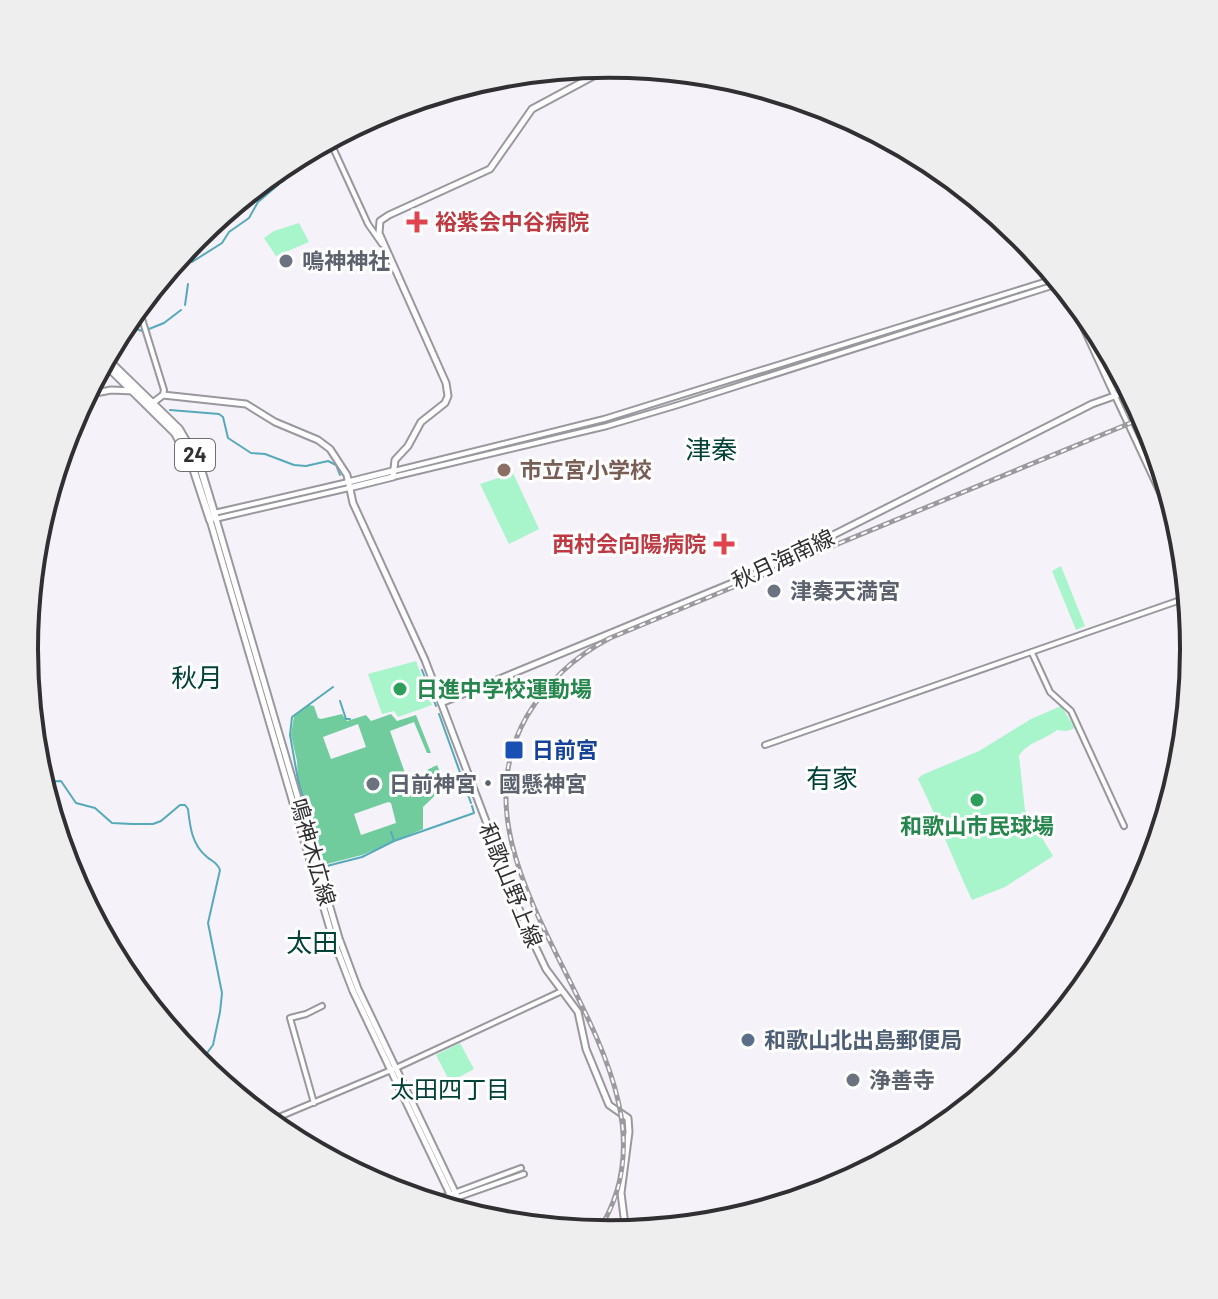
<svg xmlns="http://www.w3.org/2000/svg" width="1218" height="1299" font-family="Barlow,'Noto Sans JP',sans-serif">
<style>
.green{fill:#a8f4cb}
.forest{fill:#71cc9d;fill-rule:evenodd}
.lines{fill:none;stroke-linecap:round;stroke-linejoin:round}
.stream{stroke:#56a9ba;stroke-width:2}
.tertiary-casing{stroke:#9a979e;stroke-width:8}
.secondary-casing{stroke:#9a979e;stroke-width:9}
.trunk-casing{stroke:#9a979e;stroke-width:10}
.tertiary{stroke:#fff;stroke-width:4}
.secondary{stroke:#fff;stroke-width:5}
.trunk{stroke:#fff;stroke-width:6}
.rail-casing{stroke:#9c9a9f;stroke-width:5}
.rail{stroke:#fff;stroke-width:2;stroke-dasharray:6;stroke-linecap:butt}
.health-dot{fill:#e0444e;stroke:#fff;stroke-width:3}
.worship-dot{fill:#6b7280;stroke:#fff;stroke-width:3}
.education-dot{fill:#8d6e63;stroke:#fff;stroke-width:3}
.leisure-dot{fill:#2e9e5b;stroke:#fff;stroke-width:3}
.transit-dot{fill:#1a4fb4;stroke:#fff;stroke-width:3}
.service-dot{fill:#5c6f8a;stroke:#fff;stroke-width:3}
.labels{text-anchor:middle;stroke-width:6;stroke-linejoin:round;paint-order:stroke}
.shield{fill:#fff;stroke:#6e6d70;stroke-width:2}
.shield-label{font-size:20px;font-weight:bold;fill:#302f32}
.health-label{font-size:22px;font-weight:bold;fill:#be3a42;stroke:#fff;text-anchor:start}
.worship-label{font-size:22px;font-weight:bold;fill:#5b616d;stroke:#fff;text-anchor:start}
.education-label{font-size:22px;font-weight:bold;fill:#785e54;stroke:#fff;text-anchor:start}
.street-label{font-size:22px;fill:#302f32;stroke:#fff}
.leisure-label{font-size:22px;font-weight:bold;fill:#27864d;stroke:#fff;text-anchor:start}
.transit-label{font-size:22px;font-weight:bold;fill:#164399;stroke:#fff;text-anchor:start}
.service-label{font-size:22px;font-weight:bold;fill:#4e5e75;stroke:#fff;text-anchor:start}
.neighbourhood-label{font-size:24px;fill:#024138;stroke:#fff}
.quarter-label{font-size:26px;fill:#024138;stroke:#fff}
.rim{fill:none;stroke:#302f32;stroke-width:4}
</style>
<rect width="100%" height="100%" fill="#f5f2f9"/>
<path class="green" d="M299 223 309 242 276 256 264 238 274 231Z
M513 473 539 529 509 544 480 484Z
M1061 566 1085 626 1076 630 1052 571Z
M416 661 432 705 398 717 394 711 382 714 368 674Z
M1061 706 1075 728 1067 731 1057 730C1045 740 1027 742 1019 756L1025 810 1053 856 1005 887 972 900C953 860 938 819 918 779L922 775 979 751 1031 719Z
M460 1043 474 1069 450 1082 436 1055Z"/>
<path class="forest" d="M309 705 314 706 318 718 321 719 342 714 347 721 366 715 371 721 391 714 397 721 416 715 431 753H427L414 722 390 731 410 787 429 789 427 770 437 765 446 785 423 807V829L362 855 323 865 298 780 297 761 291 735 294 716ZM358 724 366 747 331 759 323 737ZM388 802 391 803 396 823 361 835 354 814Z"/>
<g class="lines">
<path class="stream" d="M333 147 346 130
M282 182 310 158 330 151
M192 262 222 243 229 232 249 218 258 202 278 185
M185 305 188 284
M121 328 128 326 142 331
M149 329 164 323 181 310
M170 410 219 414 223 417 228 438 251 453 265 454 294 465 306 466 328 461 336 465 340 475
M422 670 436 706
M333 687 292 717 290 735 298 780 323 867 362 857 394 841
M340 701 346 719H350
M439 714 471 803
M41 782 61 781 76 803 95 808 112 823 132 824H153L161 821 180 805H185L188 809C190 827 192 845 207 857 213 862 217 862 220 870L208 923 222 993 220 1012 213 1045 198 1065
M391 832 394 841 474 813 472 806"/>
<g class="tertiary-casing">
<path id="tertiary" d="M329 139 368 224 382 244
M138 306 164 390 163 395
M1131 390 1120 394 1177 515
M1115 396 1184 544
M394 471 604 419 1057 278
M393 477 607 426 678 405 1061 283
M214 513 348 482
M215 519 349 488
M1032 653 1050 692 1071 711 1124 826
M765 745 1189 597
M314 1103 290 1018 306 1014 322 1006
M267 1122 396 1068 562 991
M427 1203 521 1168
M436 1205 524 1174"/>
</g>
<g class="secondary-casing">
<path id="secondary" d="M1066 289 1115 396
M85 395 111 390 135 391
M150 405 163 395 246 404 275 422 318 440 330 449 347 475 353 503 425 660 526 927 546 969 578 1012 586 1049 609 1105 628 1118 629 1132 621 1193 626 1233
M348 482 392 471
M349 488 393 477 395 460 408 446 421 422 445 403 448 396 446 383 379 233 380 221 389 215 490 169 532 109 614 65
M216 519 339 938 358 989 466 1215
M210 520 333 939 353 991 459 1213
M441 703 764 570 1092 404 1120 394 1082 308"/>
</g>
<g class="trunk-casing">
<path id="trunk" d="M105 357 179 429 199 463 216 519
M103 362 175 433 192 465 210 520"/>
</g>
<use href="#tertiary" class="tertiary"/>
<use href="#secondary" class="secondary"/>
<use href="#trunk" class="trunk"/>
<g class="rail-casing">
<path id="rail" d="M597 1233C708 1065 429 886 527 716 548 681 574 657 610 638L1145 417"/>
</g>
<use href="#rail" class="rail"/>
</g>
<g class="health-dot">
<path d="M413 210h8v8h8v8h-8v8h-8v-8h-8v-8h8z"/>
<path d="M720 532h8v8h8v8h-8v8h-8v-8h-8v-8h8z"/>
</g>
<g class="worship-dot">
<circle cx="286" cy="261" r="8"/>
<circle cx="774" cy="591" r="8"/>
<circle cx="373" cy="784" r="8"/>
<circle cx="853" cy="1080" r="8"/>
</g>
<circle class="education-dot" cx="504" cy="470" r="8"/>
<g class="leisure-dot">
<circle cx="400" cy="689" r="8"/>
<circle cx="977" cy="800" r="8"/>
</g>
<rect class="transit-dot" x="504" y="740" width="20" height="20" rx="4"/>
<circle class="service-dot" cx="748" cy="1040" r="8"/>
<g class="labels">
<rect class="shield" x="175" y="439" width="40" height="32" rx="6"/>
<g class="shield-label">
<text x="195" y="462">24</text>
</g>
<g class="health-label">
<text x="435" y="230">裕紫会中谷病院</text>
<text x="706" y="552" text-anchor="end">西村会向陽病院</text>
</g>
<g class="worship-label">
<text x="302" y="269">鳴神神社</text>
<text x="790" y="599">津秦天満宮</text>
<text x="389" y="792">日前神宮・國懸神宮</text>
<text x="869" y="1088">浄善寺</text>
</g>
<g class="education-label">
<text x="520" y="478">市立宮小学校</text>
</g>
<g class="street-label">
<text transform="translate(783 559) rotate(-25)" y="8">秋月海南線</text>
<text transform="translate(313 852) rotate(74)" y="8">鳴神木広線</text>
<text transform="translate(511 885) rotate(68)" y="8">和歌山野上線</text>
</g>
<g class="leisure-label">
<text x="416" y="697">日進中学校運動場</text>
<text x="977" y="834" text-anchor="middle">和歌山市民球場</text>
</g>
<g class="transit-label">
<text x="532" y="758">日前宮</text>
</g>
<g class="service-label">
<text x="764" y="1048">和歌山北出島郵便局</text>
</g>
<g class="neighbourhood-label">
<text x="450" y="1098">太田四丁目</text>
</g>
<g class="quarter-label">
<text x="711" y="459">津秦</text>
<text x="197" y="687">秋月</text>
<text x="832" y="788">有家</text>
<text x="312" y="952">太田</text>
</g>
</g>
<path d="M0 0H1218V1299H0ZM38 649a571 571 0 1 1 1142 0a571 571 0 1 1-1142 0Z" fill="#eeeeef" fill-rule="evenodd"/>
<path class="rim" d="M38 649a571 571 0 1 1 1142 0a571 571 0 1 1-1142 0Z"/>
</svg>
